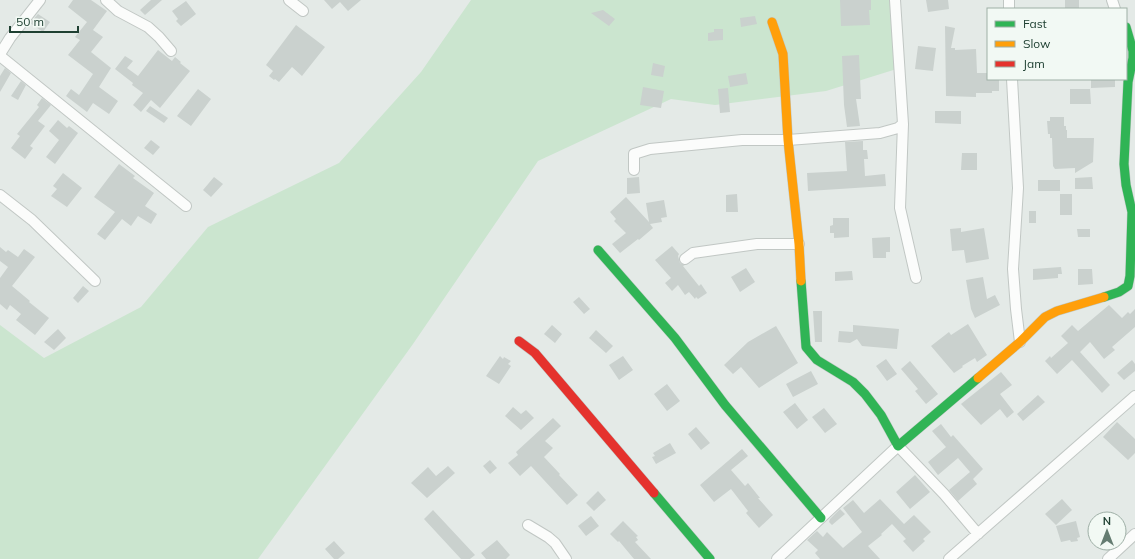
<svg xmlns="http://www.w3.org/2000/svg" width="1135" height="559" font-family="Mulish,sans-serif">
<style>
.green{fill:#cbe5cf}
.building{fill:#cad1ce}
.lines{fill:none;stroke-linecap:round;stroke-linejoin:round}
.street-casing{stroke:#c1c7c4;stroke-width:12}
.fast-casing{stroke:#bfc8c4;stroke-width:10}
.slow-casing{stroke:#bfc8c4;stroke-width:10}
.jam-casing{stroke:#bfc8c4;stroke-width:10}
.street{stroke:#fbfcfb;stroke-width:10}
.fast{stroke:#30b455;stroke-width:9}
.slow{stroke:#ff9f0a;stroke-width:9}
.jam{stroke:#e5322d;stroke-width:9}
</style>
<rect width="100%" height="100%" fill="#e4eae7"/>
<path class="green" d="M471 0H899L903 67 826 91 715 105 671 99 538 161 413 344 258 559H0V325L44 358 141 307 208 227 339 163 421 72Z"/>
<path class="building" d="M73 0H91L107 11 93 30 103 37 91 52 111 68 99 87 118 101 109 114 93 103 87 112 66 96 71 89 79 95 93 74 68 55 80 40 75 37 87 22 68 7Z
M151 0H162L145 15 140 10Z
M324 0H361L348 11 340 2 332 9Z
M840 0H871V10H869L870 25 841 26Z
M926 0H948L949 9 928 12Z
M1065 0H1079V9H1065Z
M186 1 196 14 181 26 176 21 178 19 172 11Z
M603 10 615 19 609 26 591 13Z
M38 14 50 22 43 32 30 23Z
M755 16 757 24 741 27 740 18Z
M296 25 325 47 302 76 292 67 279 82 275 79 274 80 269 76 273 71 266 65Z
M945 26 955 28 951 48H955V50L976 49 977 73H988V79H999V91H992V93H976V97L946 96Z
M714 29H723V40L708 41V33L714 32Z
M918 46 936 48 933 71 915 69Z
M158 50 172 61 175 57 181 62 180 63 190 71 160 108 151 100 141 112 133 105 143 93 132 85 133 83 115 69 125 56 133 61 127 68 138 76Z
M859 55 861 99H856L860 126 847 127 844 105 842 56Z
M653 63 665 66 663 77 651 75Z
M5 68 11 73 0 92V76Z
M746 73 748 84 730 87 728 76Z
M1091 79H1115V87L1091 88Z
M21 81 26 85 18 100 11 96Z
M643 87 664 91 661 108 640 105Z
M728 88 730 112 720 113 718 89Z
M198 89 211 99 191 126 177 116Z
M1070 89H1090L1091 104H1070Z
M42 98 51 105 38 121 45 126 30 146 33 148 25 159 11 148 20 136 17 134 39 107 37 105Z
M150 106 168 118 164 123 146 111Z
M935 111H961V124L935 123Z
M1050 117H1064V126H1066V130H1067V138H1094L1093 162 1075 173V168L1055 169 1053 166 1052 138H1050V134H1048L1047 121H1050Z
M58 120 67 128 69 126 78 133 55 164 46 157 59 140 49 131Z
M151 140 160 147 153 155 144 148Z
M863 141V150H867L868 159H864L865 176 885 174 886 186 808 191 807 173 847 171 845 142Z
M962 153H977V170H961Z
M119 164 135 176 133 178 154 193 145 206 157 214 151 224 138 216 131 226 122 219 105 240 97 234 115 212 94 197Z
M63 173 82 188 67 207 51 196 57 189 53 186Z
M214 177 223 184 211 197 203 190Z
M639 177 640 193 627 194V178Z
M1092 177 1093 189H1075V178Z
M1038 180H1060V191H1038Z
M737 194 738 212H726V195Z
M1060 194H1072V215H1060Z
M626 197 649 222 646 203 664 200 667 217 661 218 662 222 650 224 653 228 639 240 638 239 620 253 612 244 626 233 614 221 616 219 610 212Z
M1029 211H1036V223H1029Z
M833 218H849V237L834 238V233H830V226L833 225Z
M961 228V232L984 228 989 259 966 263 964 250 952 251 950 229Z
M1077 229H1090V237H1078Z
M890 237V252H886V258H873L872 238Z
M672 246 679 254 678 256 680 263 685 265 683 266 699 286 701 284 707 293 698 299 696 297 695 299 689 292 685 295 678 285 672 291 665 283 671 278 655 260Z
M0 247 6 252 8 250 18 257 24 249 35 257 12 286 30 301 29 302 49 318 35 335 16 320 21 314 10 305 7 310 0 304V278L8 267 0 261Z
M1061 267 1062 274H1058V278L1033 280V269Z
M746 268 755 282 740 292 731 277Z
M1078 269H1092L1093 284 1078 285Z
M852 271 853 280 835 281V272Z
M983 277 987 299 995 295 1000 305 975 318 971 309 966 280Z
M83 286 89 291 78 303 73 298Z
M579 297 590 309 584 314 573 302Z
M1109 305 1122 318 1128 312 1130 314 1135 309V327L1112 347 1115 350 1104 359 1090 342 1080 352 1110 385 1102 393 1072 360 1057 374 1045 361 1050 356 1051 358 1068 343 1061 336 1072 325 1078 331Z
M813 311H822V342H815Z
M968 324 987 355 977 362 975 358 962 366 963 367 954 373 931 346 949 332 951 335Z
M552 325 562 334 555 343 544 334Z
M853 325 899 329 897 349 862 346 857 339 850 343 838 342 839 331 853 332Z
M776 326 798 363 759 388 741 367 733 374 724 365 748 342Z
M58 329 66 338 54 350 44 342Z
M596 330 613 346 606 353 589 338Z
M500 356 503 359 504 357 511 361 508 364 511 366 499 384 486 376Z
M623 356 633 370 619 380 609 365Z
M886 359 897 374 887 381 876 366Z
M1132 360 1135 364V371L1124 380 1117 373Z
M910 361 938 394 926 404 915 391 918 389 901 369Z
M811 371 818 384 793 397 786 384Z
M1001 372 1012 385 1000 394 1014 412 1007 418 1000 409 981 425 961 404Z
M667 384 680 401 667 411 654 394Z
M1038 395 1045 402 1023 421 1017 414Z
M795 403 808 420 797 429 783 412Z
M513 407 521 414 526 410 534 418 521 430 505 416Z
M824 408 837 424 825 433 812 417Z
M553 418 561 426 545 441 553 448 544 457 560 474 559 475 578 495 567 505 531 466 520 476 508 463 518 455 516 452Z
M1117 422 1135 439V453L1128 460 1103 437Z
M941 424 951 437 953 435 983 469 973 479 977 484 958 501 949 490 970 472 958 458 938 475 928 462 946 447 932 431Z
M696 427 710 443 701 450 688 434Z
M670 443 676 453 656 464 652 457 655 456 653 453Z
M742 449 748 456 731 470 745 486 748 483 760 498H758L773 515 759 528 746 513 748 511 731 489 714 502 700 485Z
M490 460 497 468 490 474 483 466Z
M448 466 455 473 427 498 411 483 428 467 436 476Z
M915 475 930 492 910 509 896 492Z
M598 491 606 500 594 511 586 503Z
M880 499 904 524 914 515 931 532 923 539 925 541 913 552 903 541 906 539 892 524 881 534 882 535 868 546 880 559H820L815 553 818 550 807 540 817 531 823 537 827 532 843 548 862 532 843 508 853 500 864 513Z
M1062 499 1072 510 1056 525 1045 514Z
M840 509 845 514 832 525 829 522 830 519Z
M433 510 475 555 470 559H461L424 519Z
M591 516 599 526 586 536 578 526Z
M623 521 638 536 636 537 638 540 635 542 651 559H634L619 541 618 542 610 534Z
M1076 521 1080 537 1077 538 1078 541 1071 542 1070 540 1061 542 1056 526Z
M497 540 510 555 506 559H486L481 553Z
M334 541 345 553 338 559H334L325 549Z"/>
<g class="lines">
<g class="street-casing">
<path id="street" d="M106 0 118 11 148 27 159 37 171 51
M289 0 303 11
M895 0 903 124 900 208 916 278
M1009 0V9
M1112 0 1115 9
M0 54 10 38 40 0
M0 56 186 206
M1012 79 1018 188 1013 269 1016 309 1020 342
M634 170V154L650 149 742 140H788L880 133 898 128 903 124
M0 195 32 220 95 281
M685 259 693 253 757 244H799
M528 525 548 537 555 543 566 559
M777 559 898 446 944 494 978 534
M949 559 1135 396
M1108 559 1135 534"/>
</g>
<g class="fast-casing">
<path id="fast" d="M598 250 675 338 725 405 821 518
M801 281 806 347 817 360 853 382 865 394 881 415 898 446 978 378
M1104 297 1119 292 1128 286 1130 276 1132 212 1126 185 1124 164 1128 82 1133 58V51L1126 27
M654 493 710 559"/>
</g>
<g class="slow-casing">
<path id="slow" d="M772 22 783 54 788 140 799 244 801 281
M978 378 1020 342 1045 317 1057 311 1104 297"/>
</g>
<g class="jam-casing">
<path id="jam" d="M519 341 535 353 654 493"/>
</g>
<use href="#street" class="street"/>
<use href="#fast" class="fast"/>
<use href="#slow" class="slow"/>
<use href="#jam" class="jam"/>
</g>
<rect x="987" y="8" width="140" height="72" fill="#f2f9f4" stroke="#9eafa6"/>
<rect x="995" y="21" width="20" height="6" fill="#30b455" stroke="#9eafa6"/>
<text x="1023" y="28" font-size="12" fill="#1f4032">Fast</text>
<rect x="995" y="41" width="20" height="6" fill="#ff9f0a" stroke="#9eafa6"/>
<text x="1023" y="48" font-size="12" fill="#1f4032">Slow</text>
<rect x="995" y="61" width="20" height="6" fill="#e5322d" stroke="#9eafa6"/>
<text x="1023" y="68" font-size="12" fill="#1f4032">Jam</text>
<g transform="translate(1107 531)"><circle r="19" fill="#f2f9f4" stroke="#9eafa6"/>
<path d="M0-3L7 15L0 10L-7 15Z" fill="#647c71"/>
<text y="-6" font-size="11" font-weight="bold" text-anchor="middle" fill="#1f4032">N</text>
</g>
<path d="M10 26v6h68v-6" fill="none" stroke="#1f4032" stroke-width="2"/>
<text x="16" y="26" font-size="12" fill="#1f4032" stroke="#f2f9f4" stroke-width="3" paint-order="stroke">50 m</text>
</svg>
